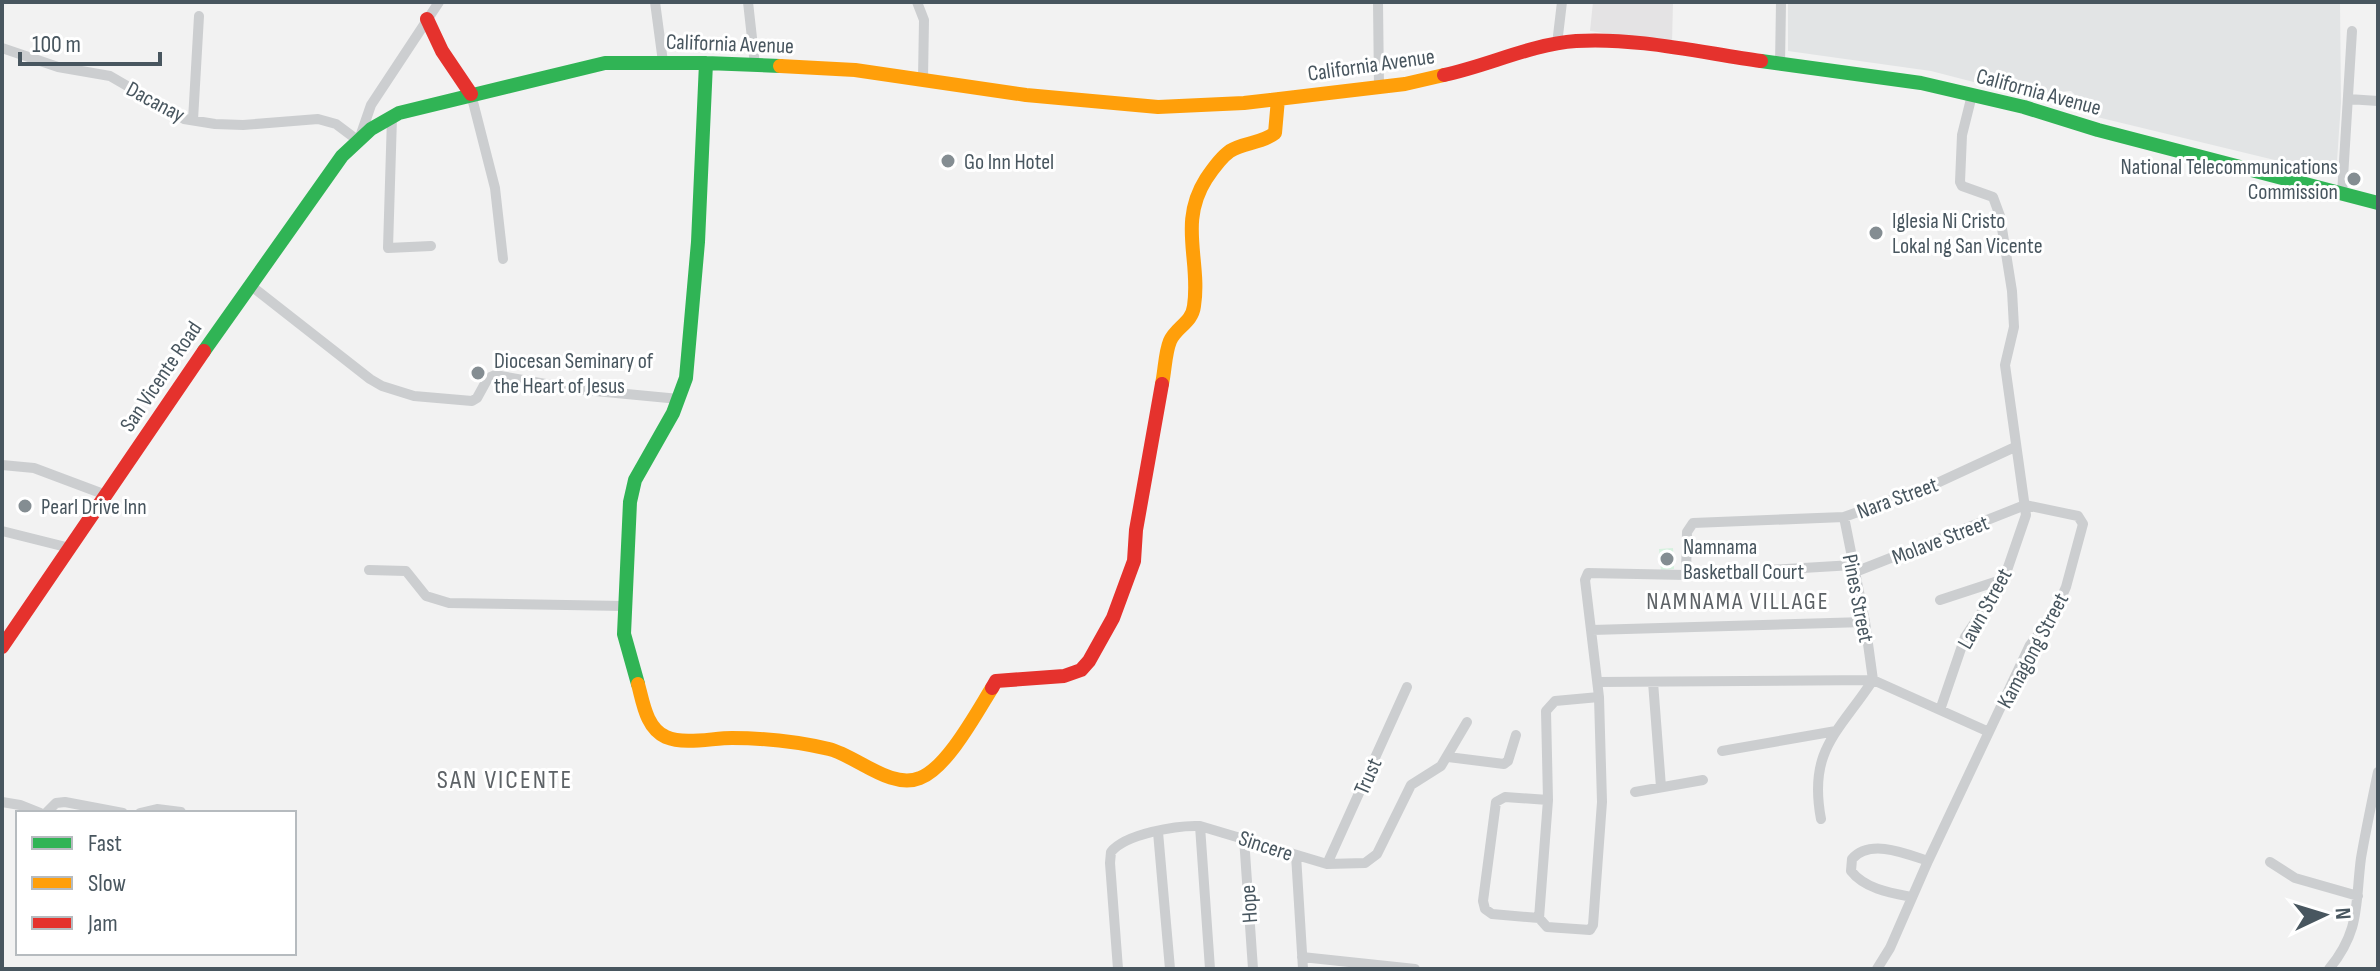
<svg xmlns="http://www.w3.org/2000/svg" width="2380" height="971" font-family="'Sofia Sans Condensed',sans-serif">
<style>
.education{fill:#e4e3e4}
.airport{fill:#e2e4e5}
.grass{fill:#d6f1df}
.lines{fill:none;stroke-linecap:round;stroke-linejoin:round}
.street{stroke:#ccced0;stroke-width:10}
.fast{stroke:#30b455;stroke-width:14}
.slow{stroke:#ff9f0a;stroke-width:14}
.jam{stroke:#e5322d;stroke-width:14}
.poi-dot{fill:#848d92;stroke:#fff;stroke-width:3}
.labels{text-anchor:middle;stroke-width:6;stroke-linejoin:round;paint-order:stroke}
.street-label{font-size:22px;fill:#48565f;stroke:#fff}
.poi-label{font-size:22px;fill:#48565f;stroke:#fff;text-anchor:start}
.neighbourhood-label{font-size:24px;letter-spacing:2px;fill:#5d6266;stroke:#fff}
.quarter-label{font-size:26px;letter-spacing:2px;fill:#5d6266;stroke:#fff}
</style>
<rect width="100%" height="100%" fill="#f2f2f2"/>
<path class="education" d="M1593 2H1673L1672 43 1590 31Z"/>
<path class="airport" d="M1788 2H2340L2341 103 2336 175 2097 117 2071 91 2024 95 1931 71 1788 51Z"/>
<path class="grass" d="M1673 548 1674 569 1661 570 1659 549Z"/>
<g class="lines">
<path class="street" d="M655 2 663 62
M748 2 755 65
M917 2 924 20 923 78
M1378 2 1379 87
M1557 44 1562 2
M2 48 58 67 110 76 184 119 215 124 243 125 318 119 336 124 356 139
M1780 65 1781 2
M471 94 495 188 503 259
M2348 99 2378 101
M392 117 388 248 431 246
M193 120 199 16
M361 134 371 105 439 2
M2342 194 2352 31
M250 285 370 379 382 386 414 396 472 401 477 398 488 378 495 375 574 389 679 399
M2 465 34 468 106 495
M1844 517 1865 622 1873 680
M2 531 70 548
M369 570 406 571 426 596 449 603 624 606
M1855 572 2025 505
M1686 575 1687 532 1693 523 1844 517 1935 484 2015 447
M1940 600 2004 579
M1592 630 1865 622
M1598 682 1873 680 1989 732
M1653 682 1661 787
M1940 710 1965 637 2004 579 2026 515 2005 365 2014 327 2012 291 2000 216 1993 197 1962 186 1960 182 1962 135 1972 95
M1722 751 1836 731
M1448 757 1504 764 1508 761 1516 735
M1635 792 1703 780
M1548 800 1505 797 1496 802 1483 901 1485 909 1492 914 1539 918 1547 927 1590 930 1593 925 1602 802 1599 697 1585 580 1588 573 1686 575 1853 565
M2 802 20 805 40 813
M46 813 56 803 65 802 123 813
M140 813 157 809 181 812
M1821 819C1808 750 1838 733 1873 680
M1200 826 1210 969
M1158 832 1170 969
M1244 838 1253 969
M1296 855 1303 969
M2270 862 2295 878 2358 896
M1327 864 1407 687
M1912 897C1891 893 1865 889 1851 871L1852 859C1870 838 1907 854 1928 861
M1539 918 1548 800 1546 711 1555 701 1599 697
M1302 957 1415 969
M1118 969 1110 863 1111 852C1125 834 1177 825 1200 826L1327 864 1365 863 1377 854 1411 785 1441 766 1467 722
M1877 969 1890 948 1928 861 2030 645 2053 616 2066 587 2083 524 2078 516 2025 505
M2329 969C2361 930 2355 904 2361 858 2366 829 2372 801 2378 772"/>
<path class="fast" d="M1761 61 1921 83 2024 107 2098 130 2378 203
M204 351 342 156 371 129 399 113 605 63H706L780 66
M638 684 624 634 630 502 635 480 673 413 686 378 698 242 706 63"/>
<path class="slow" d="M780 66 855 70 1026 95 1158 107 1244 103 1405 84 1444 75
M1162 384C1165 370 1165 353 1170 341 1176 327 1192 323 1194 306 1201 261 1178 223 1206 179 1212 170 1220 158 1230 151 1244 142 1261 144 1275 133L1278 99
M638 684C643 702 646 728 666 737 685 745 712 738 732 738 764 738 799 742 829 749 857 756 891 790 920 778 947 768 977 712 992 688"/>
<path class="jam" d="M427 19 442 51 471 94
M1444 75C1487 66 1532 44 1576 41 1635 37 1703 53 1761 61
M2 647 204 351
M992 688 996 681 1064 676 1081 670 1089 661 1113 618 1134 561 1136 530 1162 384"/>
</g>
<g class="poi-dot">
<circle cx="948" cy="161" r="8"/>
<circle cx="2354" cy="179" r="8"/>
<circle cx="1876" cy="233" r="8"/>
<circle cx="478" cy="373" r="8"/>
<circle cx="25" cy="506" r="8"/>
<circle cx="1667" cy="559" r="8"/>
</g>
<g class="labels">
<g class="street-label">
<text transform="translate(730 43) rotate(2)" y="8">California Avenue</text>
<text transform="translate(1371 64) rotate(-8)" y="8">California Avenue</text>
<text transform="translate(2039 91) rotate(15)" y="8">California Avenue</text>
<text transform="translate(156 101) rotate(28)" y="8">Dacanay</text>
<text transform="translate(160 376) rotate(-56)" y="8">San Vicente Road</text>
<text transform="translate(1897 497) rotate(-20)" y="8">Nara Street</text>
<text transform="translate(1940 539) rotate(-21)" y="8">Molave Street</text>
<text transform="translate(1859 598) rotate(79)" y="8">Pines Street</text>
<text transform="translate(1984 608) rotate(-61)" y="8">Lawn Street</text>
<text transform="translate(2032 650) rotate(-62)" y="8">Kamagong Street</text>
<text transform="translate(1367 776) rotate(-66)" y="8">Trust</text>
<text transform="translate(1266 845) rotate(18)" y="8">Sincere</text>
<text transform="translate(1248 904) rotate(-94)" y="8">Hope</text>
</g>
<g class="poi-label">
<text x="964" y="169">Go Inn Hotel</text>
<text x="2338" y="174" text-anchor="end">National Telecommunications<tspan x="2338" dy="25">Commission</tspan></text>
<text x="1892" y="228">Iglesia Ni Cristo<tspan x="1892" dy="25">Lokal ng San Vicente</tspan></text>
<text x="494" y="368">Diocesan Seminary of<tspan x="494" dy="25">the Heart of Jesus</tspan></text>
<text x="41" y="514">Pearl Drive Inn</text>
<text x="1683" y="554">Namnama<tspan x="1683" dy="25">Basketball Court</tspan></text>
</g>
<g class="neighbourhood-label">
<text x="1738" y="609">NAMNAMA VILLAGE</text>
</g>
<g class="quarter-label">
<text x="505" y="788">SAN VICENTE</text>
</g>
</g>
<rect width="2380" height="971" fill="none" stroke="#48565f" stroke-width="8"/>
<rect x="16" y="811" width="280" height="144" fill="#ffffff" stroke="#b6bbbf" stroke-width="2"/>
<rect x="32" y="837" width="40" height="12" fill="#30b455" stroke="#b6bbbf" stroke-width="2"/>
<text x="88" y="851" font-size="24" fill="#48565f">Fast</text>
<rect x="32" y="877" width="40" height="12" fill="#ff9f0a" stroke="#b6bbbf" stroke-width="2"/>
<text x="88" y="891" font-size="24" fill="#48565f">Slow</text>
<rect x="32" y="917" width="40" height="12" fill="#e5322d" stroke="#b6bbbf" stroke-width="2"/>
<text x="88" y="931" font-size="24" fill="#48565f">Jam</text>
<g transform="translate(2324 915) rotate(86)" stroke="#ffffff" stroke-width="6" paint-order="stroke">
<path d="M0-6L14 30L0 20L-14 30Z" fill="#48565f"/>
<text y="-12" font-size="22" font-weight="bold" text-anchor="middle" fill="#48565f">N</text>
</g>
<path d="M20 52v12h140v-12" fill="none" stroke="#48565f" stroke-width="4"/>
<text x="32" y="52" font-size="24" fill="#48565f" stroke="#ffffff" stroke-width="6" paint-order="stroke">100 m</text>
</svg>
